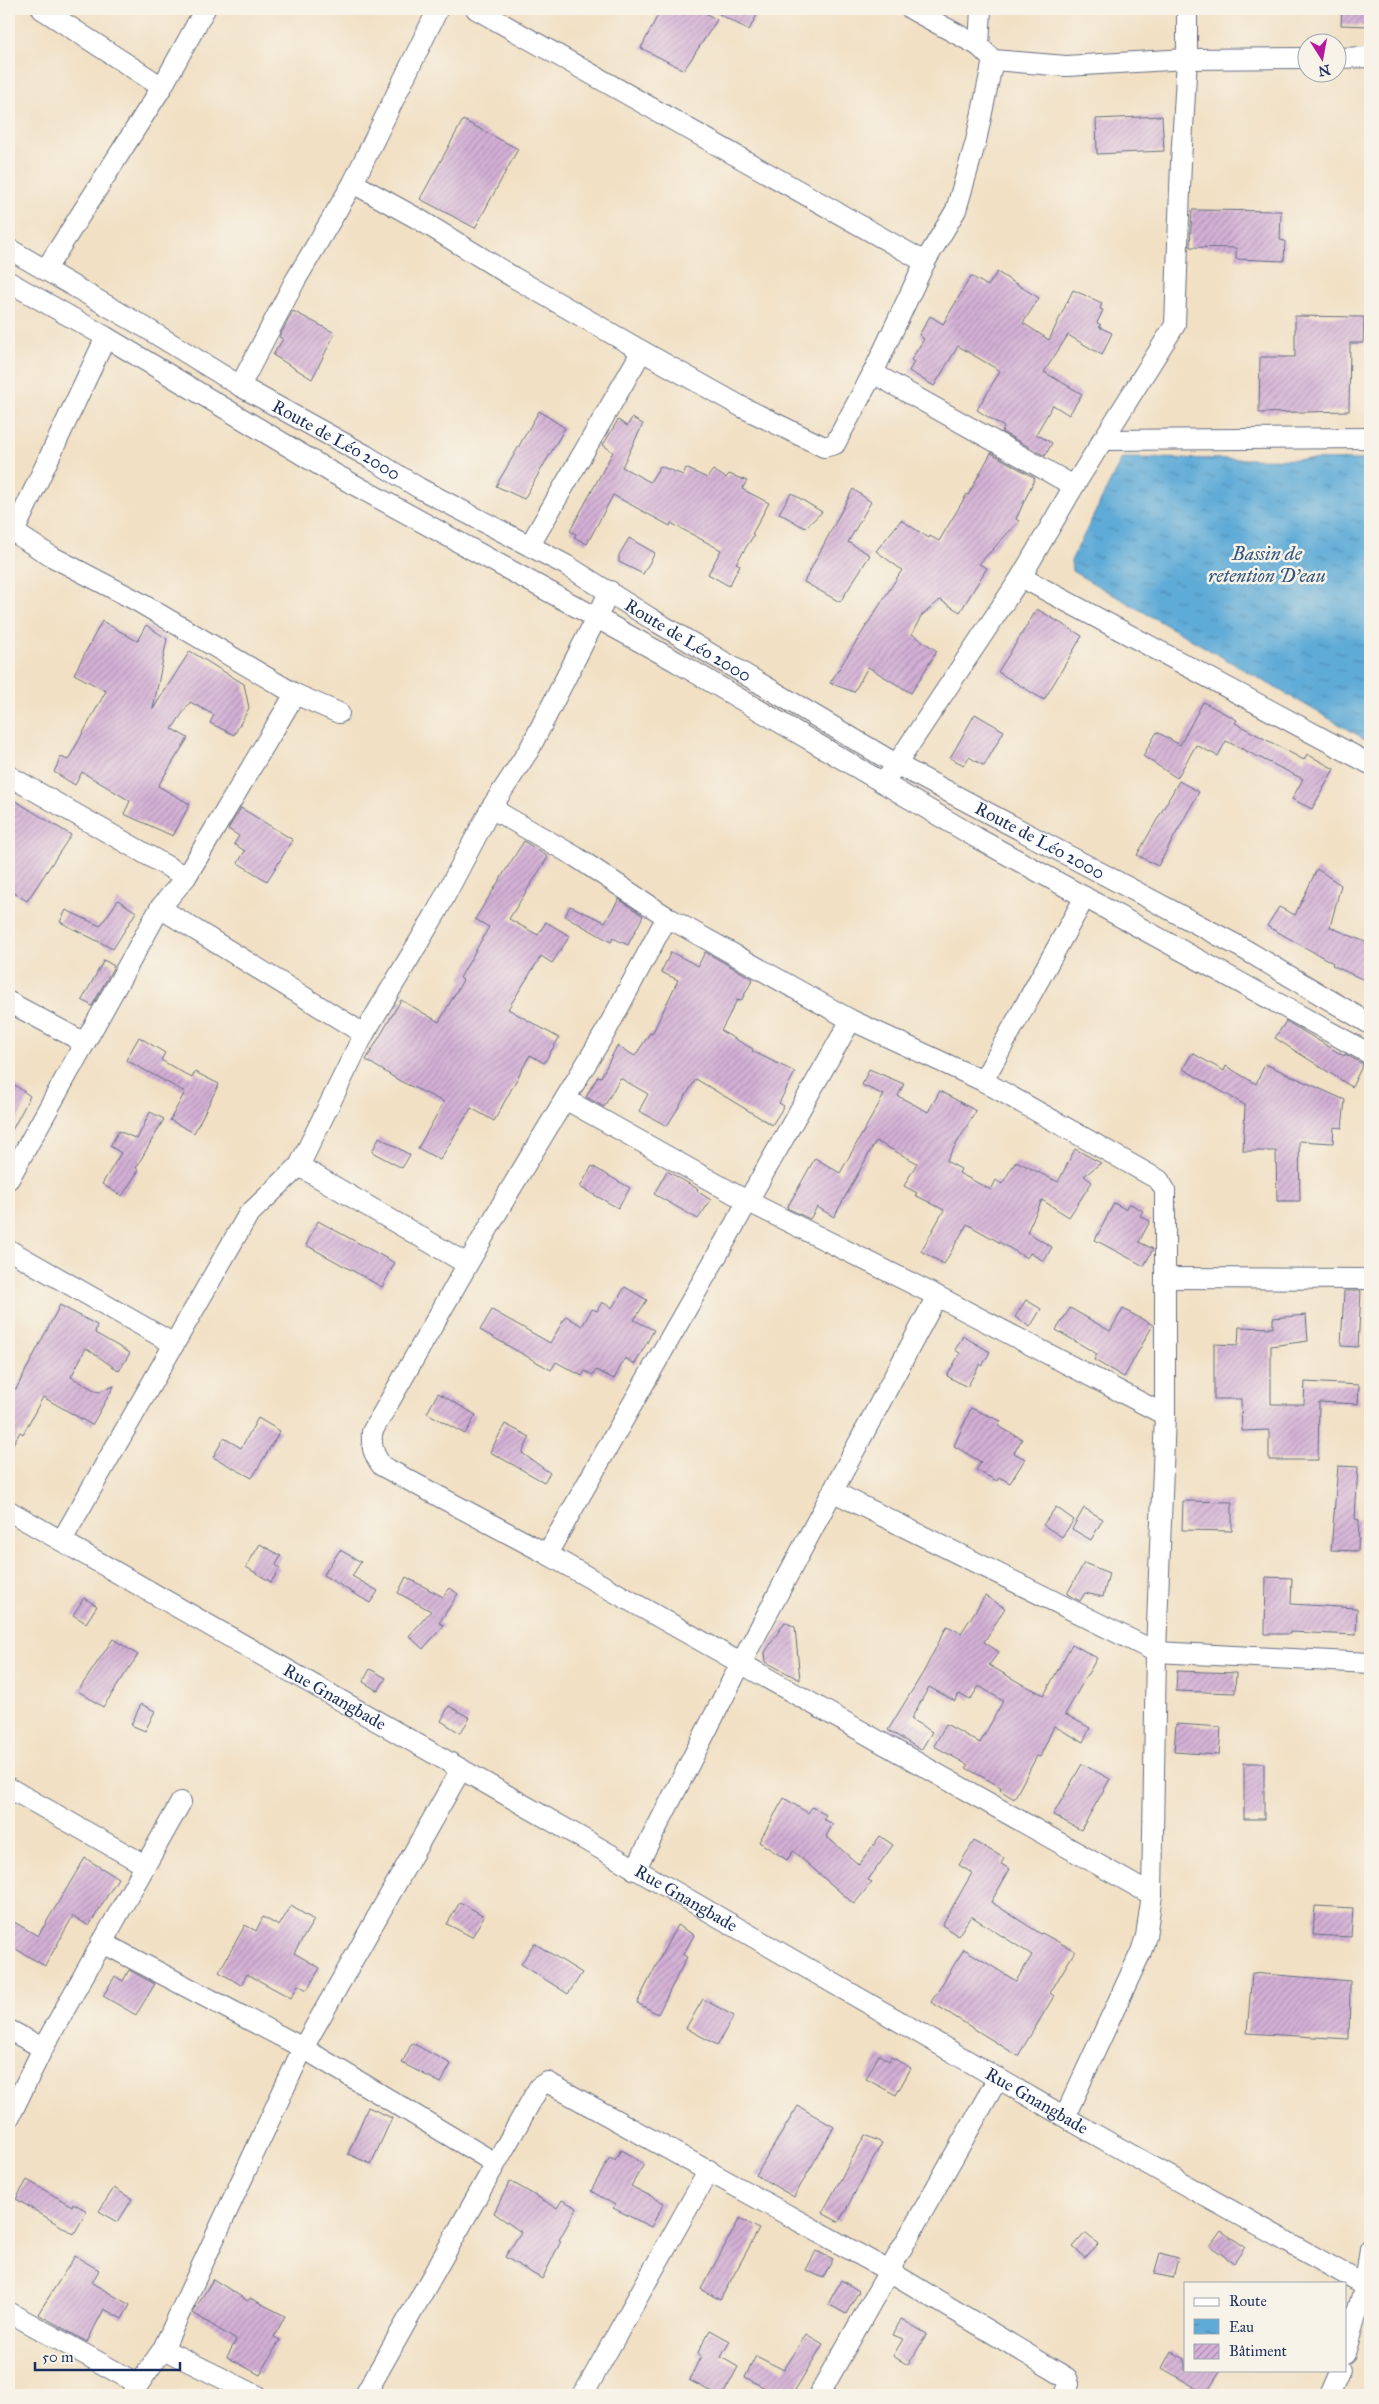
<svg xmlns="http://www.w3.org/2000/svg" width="1379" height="2404" font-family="'IM FELL Great Primer',serif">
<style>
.water{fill:url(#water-ripples);stroke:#3c6d9a}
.building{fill:url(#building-hatch)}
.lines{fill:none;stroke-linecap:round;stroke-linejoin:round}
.minor-casing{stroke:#666d82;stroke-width:22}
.minor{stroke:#fff;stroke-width:20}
.labels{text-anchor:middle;stroke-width:5;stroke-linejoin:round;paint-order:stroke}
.street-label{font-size:18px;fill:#1b2f5e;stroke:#f7f3e8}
.water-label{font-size:19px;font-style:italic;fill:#2f5482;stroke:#f7f3e8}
</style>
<defs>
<pattern id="water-ripples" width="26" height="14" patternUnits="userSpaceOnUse" patternTransform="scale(1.25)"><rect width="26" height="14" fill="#5eabd7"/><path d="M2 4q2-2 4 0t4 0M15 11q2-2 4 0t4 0" fill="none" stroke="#4d8cb2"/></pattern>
<pattern id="building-hatch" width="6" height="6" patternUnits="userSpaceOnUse" patternTransform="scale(1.25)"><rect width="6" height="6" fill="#d4b0d6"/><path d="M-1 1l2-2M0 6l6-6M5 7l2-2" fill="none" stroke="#ab90b1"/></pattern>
</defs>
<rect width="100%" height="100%" fill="#f7f3e8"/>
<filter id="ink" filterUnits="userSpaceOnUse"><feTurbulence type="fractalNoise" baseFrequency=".02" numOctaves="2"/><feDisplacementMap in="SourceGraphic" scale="10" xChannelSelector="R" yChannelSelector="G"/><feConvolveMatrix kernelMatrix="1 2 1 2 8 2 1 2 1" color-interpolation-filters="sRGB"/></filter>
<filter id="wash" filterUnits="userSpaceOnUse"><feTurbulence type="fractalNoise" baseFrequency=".0096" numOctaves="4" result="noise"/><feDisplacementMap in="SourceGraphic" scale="20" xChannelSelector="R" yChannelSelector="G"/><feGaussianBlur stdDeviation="1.12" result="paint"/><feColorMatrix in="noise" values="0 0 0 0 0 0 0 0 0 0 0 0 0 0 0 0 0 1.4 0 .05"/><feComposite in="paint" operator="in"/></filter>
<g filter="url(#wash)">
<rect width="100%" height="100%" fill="#f1e0c4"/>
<path class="water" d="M1122 458 1370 460V742L1072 571 1071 561Z"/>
<g id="blocks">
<path class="building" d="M661 9H699L717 20 684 70 641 48Z
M710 9H760L749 30Z
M1342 9H1370V26L1341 25Z
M1162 116 1164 151 1097 154 1096 119Z
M463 120 518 149 475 228 420 199Z
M1192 210 1281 211 1280 240 1285 241 1284 261 1236 259V248L1190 247Z
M997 272 1039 298 1023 323 1049 340 1073 290 1102 303 1100 309 1103 310 1097 323 1101 325 1099 327 1112 333 1102 355 1068 335 1044 372 1082 394 1069 415 1053 405 1036 434 1052 443 1045 456 1002 432 1004 427 977 410 1000 371 958 346 934 386 909 371 914 362 911 360 924 339 919 335 930 316 943 324 971 276 988 286Z
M293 311 335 333 312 379 273 355 283 339 279 337Z
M1295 316 1364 317 1363 343H1350L1349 411 1259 413 1260 357H1295Z
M539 411 565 428 524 499 496 486Z
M632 418 643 424 622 467 650 482 660 466 683 475 686 468 707 478 713 470 726 478 729 474 747 481 742 489 769 503 752 534 754 535 736 563 740 565 729 586 708 574 721 550 671 523 670 526 613 495 587 544 574 537 576 534 570 531 613 452 603 445 618 420 627 426Z
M991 453 1035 478 1016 519 1019 521 979 564 987 568 960 612 940 600 921 616 912 634 937 651 911 693 868 667 854 692 830 683 902 570 876 551 901 520 929 538 930 536 939 541 967 494 968 495Z
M853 489 871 502 848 542 870 555 840 602 804 582Z
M791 493 822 512 805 528 779 513Z
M629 538 655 553 643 574 619 562V555Z
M1037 609 1082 636 1044 700 998 672Z
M102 621 137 641 146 625 167 639 153 709 190 651 244 684 249 708 234 735 210 723 214 715 190 702 172 729 188 738 158 786 190 804 173 836 124 814 130 801 82 772 75 785 54 772 61 757 68 760 106 691 74 674Z
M1203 702 1237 720 1235 723 1304 760 1307 754 1334 769 1312 809 1292 799 1303 779 1226 741 1218 756 1196 745 1177 778 1143 756 1157 732 1180 745Z
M975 714 1004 731 984 766 969 757 964 765 950 758Z
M1179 781 1199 792 1158 866 1137 855Z
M9 797 71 835 27 901 9 890Z
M241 808 293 840 267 881 238 863 245 851 234 844 239 836 228 829Z
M524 841 548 857 509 919 538 935 546 922 570 936 552 963 541 956 508 1009 559 1038 544 1063 530 1055 494 1121 471 1108 440 1160 418 1148 444 1102 400 1081 366 1060 401 1000 439 1022 463 980 460 978 489 927 475 919Z
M1317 869 1341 885 1330 927 1370 944V968L1364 980 1332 965 1333 963 1267 926 1279 907 1295 915Z
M619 899 643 916 628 945 613 938 611 942 565 916 570 906 605 922Z
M118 900 136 912 113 949 60 922 66 910 100 926Z
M671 952 698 966 705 952 753 979 741 1001 737 1000 721 1031 753 1049 752 1051 795 1072 779 1103 784 1106 772 1125 696 1079 667 1126 639 1111 648 1094 620 1078 604 1107 586 1097 598 1076 601 1077 617 1046 635 1056 650 1033 652 1034 678 980 661 972Z
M104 960 114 966 92 1006 82 1000Z
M1286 1021 1344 1056 1345 1054 1363 1064 1352 1087 1275 1038Z
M139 1037 165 1053 161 1060 192 1078 195 1072 219 1084 194 1133 170 1120 185 1092 126 1060Z
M1192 1053 1224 1071 1226 1066 1256 1084 1265 1064 1345 1100 1342 1128 1334 1127 1333 1143 1299 1141 1300 1201H1277L1276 1151H1243L1245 1105 1183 1069Z
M869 1069 904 1084 898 1096 928 1112 940 1091 976 1111 946 1161 961 1169 959 1173 991 1190 996 1180 1002 1184 1016 1161 1058 1182 1075 1149 1101 1163 1084 1176 1092 1182 1069 1217 1042 1200 1027 1232 1052 1247 1044 1261 1030 1253 1027 1258 967 1224 944 1264 921 1251 944 1210 915 1195 917 1193 904 1186 917 1163 876 1141 834 1217 817 1207 810 1219 787 1208 815 1158 840 1173 884 1095 862 1085Z
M9 1081 30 1096 9 1136Z
M150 1112 164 1119 136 1168 139 1170 122 1196 102 1184 121 1153 110 1146 119 1131 137 1139Z
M379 1137 410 1155 402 1168 372 1152Z
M592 1166 630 1188 618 1208 580 1187Z
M667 1171 698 1189 697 1191 711 1200 698 1219 654 1194Z
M1114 1203 1125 1209 1129 1203 1143 1211 1140 1216 1150 1221 1139 1242 1153 1249 1144 1266 1095 1240Z
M318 1221 395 1263 382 1287 306 1245Z
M625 1287 647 1300 634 1320 654 1330 635 1364 625 1358 614 1379 596 1370 593 1375 585 1371 582 1376 556 1362 551 1370 480 1330 492 1310 550 1343 566 1316 582 1326 592 1309 597 1311 602 1302 612 1308Z
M1344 1291H1361L1358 1347 1341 1346Z
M1026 1300 1041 1309 1030 1327 1015 1317Z
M60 1305 97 1325 95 1333 130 1353 119 1371 86 1348 71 1377 98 1392 114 1386 92 1425 43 1397 23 1434 20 1432 9 1451V1385L16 1389Z
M1070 1308 1110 1331 1123 1309 1153 1325 1124 1377 1094 1360 1097 1354 1056 1330Z
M1306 1315 1308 1341 1271 1346V1404H1304L1305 1382 1359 1385 1358 1404 1319 1402 1318 1460H1269V1430L1242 1431 1241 1399H1214V1344L1238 1345 1239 1327 1273 1328V1318Z
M963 1336 990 1352 982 1366 980 1364 967 1387 947 1376 960 1353 955 1350Z
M438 1393 476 1415 465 1434 427 1413Z
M971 1408 1001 1421 998 1426 1022 1439 1014 1453 1025 1459 1010 1483 999 1477 997 1481 976 1470 981 1462 954 1446Z
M258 1418 280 1431 252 1478 213 1457 224 1438 241 1448Z
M505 1424 530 1437 522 1453 550 1473 544 1482 490 1452Z
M1338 1466 1358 1467 1355 1519 1359 1520 1358 1551 1331 1550Z
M1183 1501 1232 1502V1531L1182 1530Z
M1056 1507 1074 1520 1062 1537 1043 1525Z
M1084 1508 1103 1519 1091 1540 1072 1529Z
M260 1544 281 1556 276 1565 280 1568 271 1582 246 1567Z
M340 1550 361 1562 352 1576 378 1591 370 1603 323 1575Z
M1084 1563 1109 1573 1103 1597 1085 1593 1080 1601 1067 1594Z
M406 1577 443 1597 450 1588 458 1594 439 1623 444 1625 423 1649 409 1636 431 1611 398 1593Z
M1266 1577 1292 1578 1291 1604 1357 1608 1356 1635 1290 1632V1634H1265Z
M985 1596 1005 1608 984 1642 999 1652 989 1665 1018 1682 1044 1695 1072 1644 1097 1658 1065 1714 1090 1728 1083 1742 1054 1726 1040 1757 1037 1756 1014 1799 1000 1790 1001 1787 966 1768 968 1765 934 1746 946 1724 980 1743 1003 1701 979 1686 970 1700 959 1694 955 1701 929 1687 911 1719 932 1732 921 1750 888 1730 924 1671 947 1626 961 1633Z
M84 1598 97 1606 86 1623 73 1615Z
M785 1622 795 1627 800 1680 766 1662 765 1652Z
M113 1639 138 1655 103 1707 78 1691Z
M370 1669 386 1678 378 1691 363 1682Z
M1177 1671 1236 1673 1235 1693 1176 1691Z
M141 1704 155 1711 145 1731 131 1725Z
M449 1706 470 1718 460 1733 441 1721Z
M1176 1724 1221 1727 1219 1755 1174 1752Z
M1244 1763H1264V1819H1244Z
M1082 1764 1110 1779 1081 1830 1053 1815Z
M784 1798 808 1813 812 1807 826 1815 823 1819 833 1824 826 1836 859 1865 880 1836 893 1845 868 1880 872 1882 854 1904 793 1851 787 1860 759 1842Z
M974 1841 1004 1858 1001 1864 1010 1869 991 1902 1041 1934 1042 1933 1075 1951 1050 1993 1054 1996 1018 2056 931 2002 964 1949 1016 1981 1032 1955 971 1916 958 1936 942 1925 972 1873 959 1865Z
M85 1858 118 1878 89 1926 73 1916 45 1966 9 1945V1919L38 1936Z
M460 1902 484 1916 472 1937 447 1924Z
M291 1906 314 1920 294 1953 320 1968 307 1990 298 1985 291 1998 247 1974 241 1985 219 1972 245 1925 256 1931 263 1917 279 1926Z
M1315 1906 1353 1908 1351 1937 1313 1935Z
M677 1925 694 1935 683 1955 687 1957 658 2014 637 2003Z
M534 1943 582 1973 568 1994 521 1964Z
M129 1970 155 1984 136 2015 103 1996 115 1976 123 1981Z
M1252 1973 1350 1981 1349 2039 1247 2033Z
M703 1999 734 2016 717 2045 686 2028Z
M412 2043 451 2064 441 2083 402 2063Z
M879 2055 889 2061 891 2057 911 2068 896 2095 866 2079Z
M798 2106 834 2127 794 2197 756 2175Z
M368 2107 392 2118 371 2164 348 2154Z
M865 2135 882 2143 839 2222 822 2213Z
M621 2150 644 2164 631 2186 664 2203 651 2227 613 2208 615 2205 591 2191 610 2157 615 2160Z
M27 2180 72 2206 73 2203 87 2211 74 2234 16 2199Z
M510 2181 557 2208 562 2200 577 2208 559 2240 561 2241 542 2279 505 2257 521 2232 494 2213Z
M114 2188 132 2199 118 2222 99 2211Z
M740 2218 759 2229 720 2300 701 2289Z
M1221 2231 1245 2247 1234 2263 1210 2246Z
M1085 2233 1098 2244 1085 2258 1073 2247Z
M816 2251 833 2259 823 2278 806 2270Z
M1160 2253 1178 2258 1173 2278 1154 2274Z
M75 2256 99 2270 92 2283 130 2305 122 2319 104 2309 87 2342 38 2314Z
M213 2279 248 2301 250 2298 285 2316 274 2337 280 2340 260 2375 227 2357 236 2340 193 2313Z
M841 2280 859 2291 846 2314 828 2304Z
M901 2319 927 2334 908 2365 893 2356 903 2339 893 2335Z
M710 2330 730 2341 721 2357 738 2367 723 2395H717L689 2380 701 2356 697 2354Z
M806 2334 823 2344 792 2395H777L745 2377 756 2356 784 2370Z
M1171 2351 1185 2359V2370H1221L1206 2394 1162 2368Z"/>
</g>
</g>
<g filter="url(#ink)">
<use href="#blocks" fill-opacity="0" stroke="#666d82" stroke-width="1"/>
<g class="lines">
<g class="minor-casing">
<g id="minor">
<path d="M42 9 162 87"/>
<path d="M476 9 925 262"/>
<path d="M911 9 979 46"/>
<path d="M1336 58 1370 57"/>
<path d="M993 60 1066 66 1187 59 1306 58"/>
<path d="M353 183 420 220 513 277 642 351 742 407 824 447 835 444 873 373 925 262 956 210 976 141 993 60 979 46 981 9"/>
<path id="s1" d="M9 249 146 328 240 386 367 456 419 488 566 565 650 618 896 764 1244 949 1370 1024"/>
<path d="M46 269 162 87 205 9"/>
<path d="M9 282 106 337 331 472 677 662 977 838 1370 1054"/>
<path d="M873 373 1074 486"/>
<path d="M240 386 295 281 353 183 438 9"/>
<path d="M1102 440 1370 438"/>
<path d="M9 529 49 555 137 601 295 694 339 713"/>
<path d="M14 532 106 337"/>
<path d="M530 545 642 351"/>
<path d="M1021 577 1370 764"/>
<path d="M890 774 1021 577 1074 486 1175 325 1181 162 1187 59V9"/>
<path d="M9 776 186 877"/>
<path d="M491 808 576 857 667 917 851 1020 983 1081 1159 1180 1165 1190V1415L1156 1652 1152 1895 1146 1936 1141 1952 1065 2116"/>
<path d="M160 908 364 1034"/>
<path d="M667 917 606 1031 510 1190 372 1432C371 1446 373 1454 382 1466L547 1554 1152 1895"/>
<path d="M9 1002 85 1043"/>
<path d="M983 1081 1085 897"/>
<path d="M565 1099 747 1201 937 1296 1165 1415"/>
<path d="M299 1166 467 1264"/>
<path d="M9 1179 160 908 186 877 295 694"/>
<path d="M9 1250 174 1344"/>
<path d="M1166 1278 1370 1279"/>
<path d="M834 1492 1156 1652 1370 1663"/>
<path id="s2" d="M9 1511 587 1841 1110 2143 1370 2288"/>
<path d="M62 1540 248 1215 299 1166 364 1034 436 913 491 808 529 750 610 591"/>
<path d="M547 1554 851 1020"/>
<path d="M9 1788 145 1865"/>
<path d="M635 1870 741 1663 937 1296"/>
<path d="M101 1942 303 2048 495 2163"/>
<path d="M9 2030 43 2048"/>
<path d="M9 2118 43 2048 181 1802"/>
<path d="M9 2312 138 2384"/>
<path d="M163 2349 256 2395"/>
<path d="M1345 2353 1365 2285 1370 2249"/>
<path d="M131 2395 163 2349 303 2048 461 1769"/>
<path d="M365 2395 539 2087 547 2082 889 2271 1067 2378 1069 2384 1065 2395"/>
<path d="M583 2395 709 2170"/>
<path d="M819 2395 998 2078"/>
<path d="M1329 2395 1340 2370"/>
</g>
</g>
<use href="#minor" class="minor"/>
</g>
</g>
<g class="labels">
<g class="street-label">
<text dy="6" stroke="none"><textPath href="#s1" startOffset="379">Route de Léo 2000</textPath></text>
<text dy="6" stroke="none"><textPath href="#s1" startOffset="784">Route de Léo 2000</textPath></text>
<text dy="6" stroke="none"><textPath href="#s1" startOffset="1189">Route de Léo 2000</textPath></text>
<text dy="6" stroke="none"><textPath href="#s2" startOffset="375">Rue Gnangbade</textPath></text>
<text dy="6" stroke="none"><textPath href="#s2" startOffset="780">Rue Gnangbade</textPath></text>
<text dy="6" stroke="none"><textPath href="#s2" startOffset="1185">Rue Gnangbade</textPath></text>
</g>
<g class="water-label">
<text x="1267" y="560">Bassin de<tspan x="1267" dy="22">retention D'eau</tspan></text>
</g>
</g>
<rect width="1379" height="2404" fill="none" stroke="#f7f3e8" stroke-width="30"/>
<rect x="1184" y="2282" width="162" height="90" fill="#f7f3e8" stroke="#9fa5b1"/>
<rect x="1194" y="2298" width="25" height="8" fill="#ffffff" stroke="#9fa5b1"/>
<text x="1229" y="2306" font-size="15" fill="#1b2f5e">Route</text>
<rect x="1194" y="2319" width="25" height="15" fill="url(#water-ripples)" stroke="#9fa5b1"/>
<text x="1229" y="2332" font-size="15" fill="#1b2f5e">Eau</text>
<rect x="1194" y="2344" width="25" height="15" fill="url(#building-hatch)" stroke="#9fa5b1"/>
<text x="1229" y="2356" font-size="15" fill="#1b2f5e">Bâtiment</text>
<g transform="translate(1322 58) rotate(169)"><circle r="24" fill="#f7f3e8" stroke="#9fa5b1"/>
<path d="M0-4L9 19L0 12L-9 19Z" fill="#b5179e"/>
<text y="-8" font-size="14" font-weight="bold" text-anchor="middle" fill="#1b2f5e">N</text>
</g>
<path d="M35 2362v8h145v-8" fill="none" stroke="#1b2f5e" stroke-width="2.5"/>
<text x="42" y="2362" font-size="15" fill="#1b2f5e" stroke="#f7f3e8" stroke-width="4" paint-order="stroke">50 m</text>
</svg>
